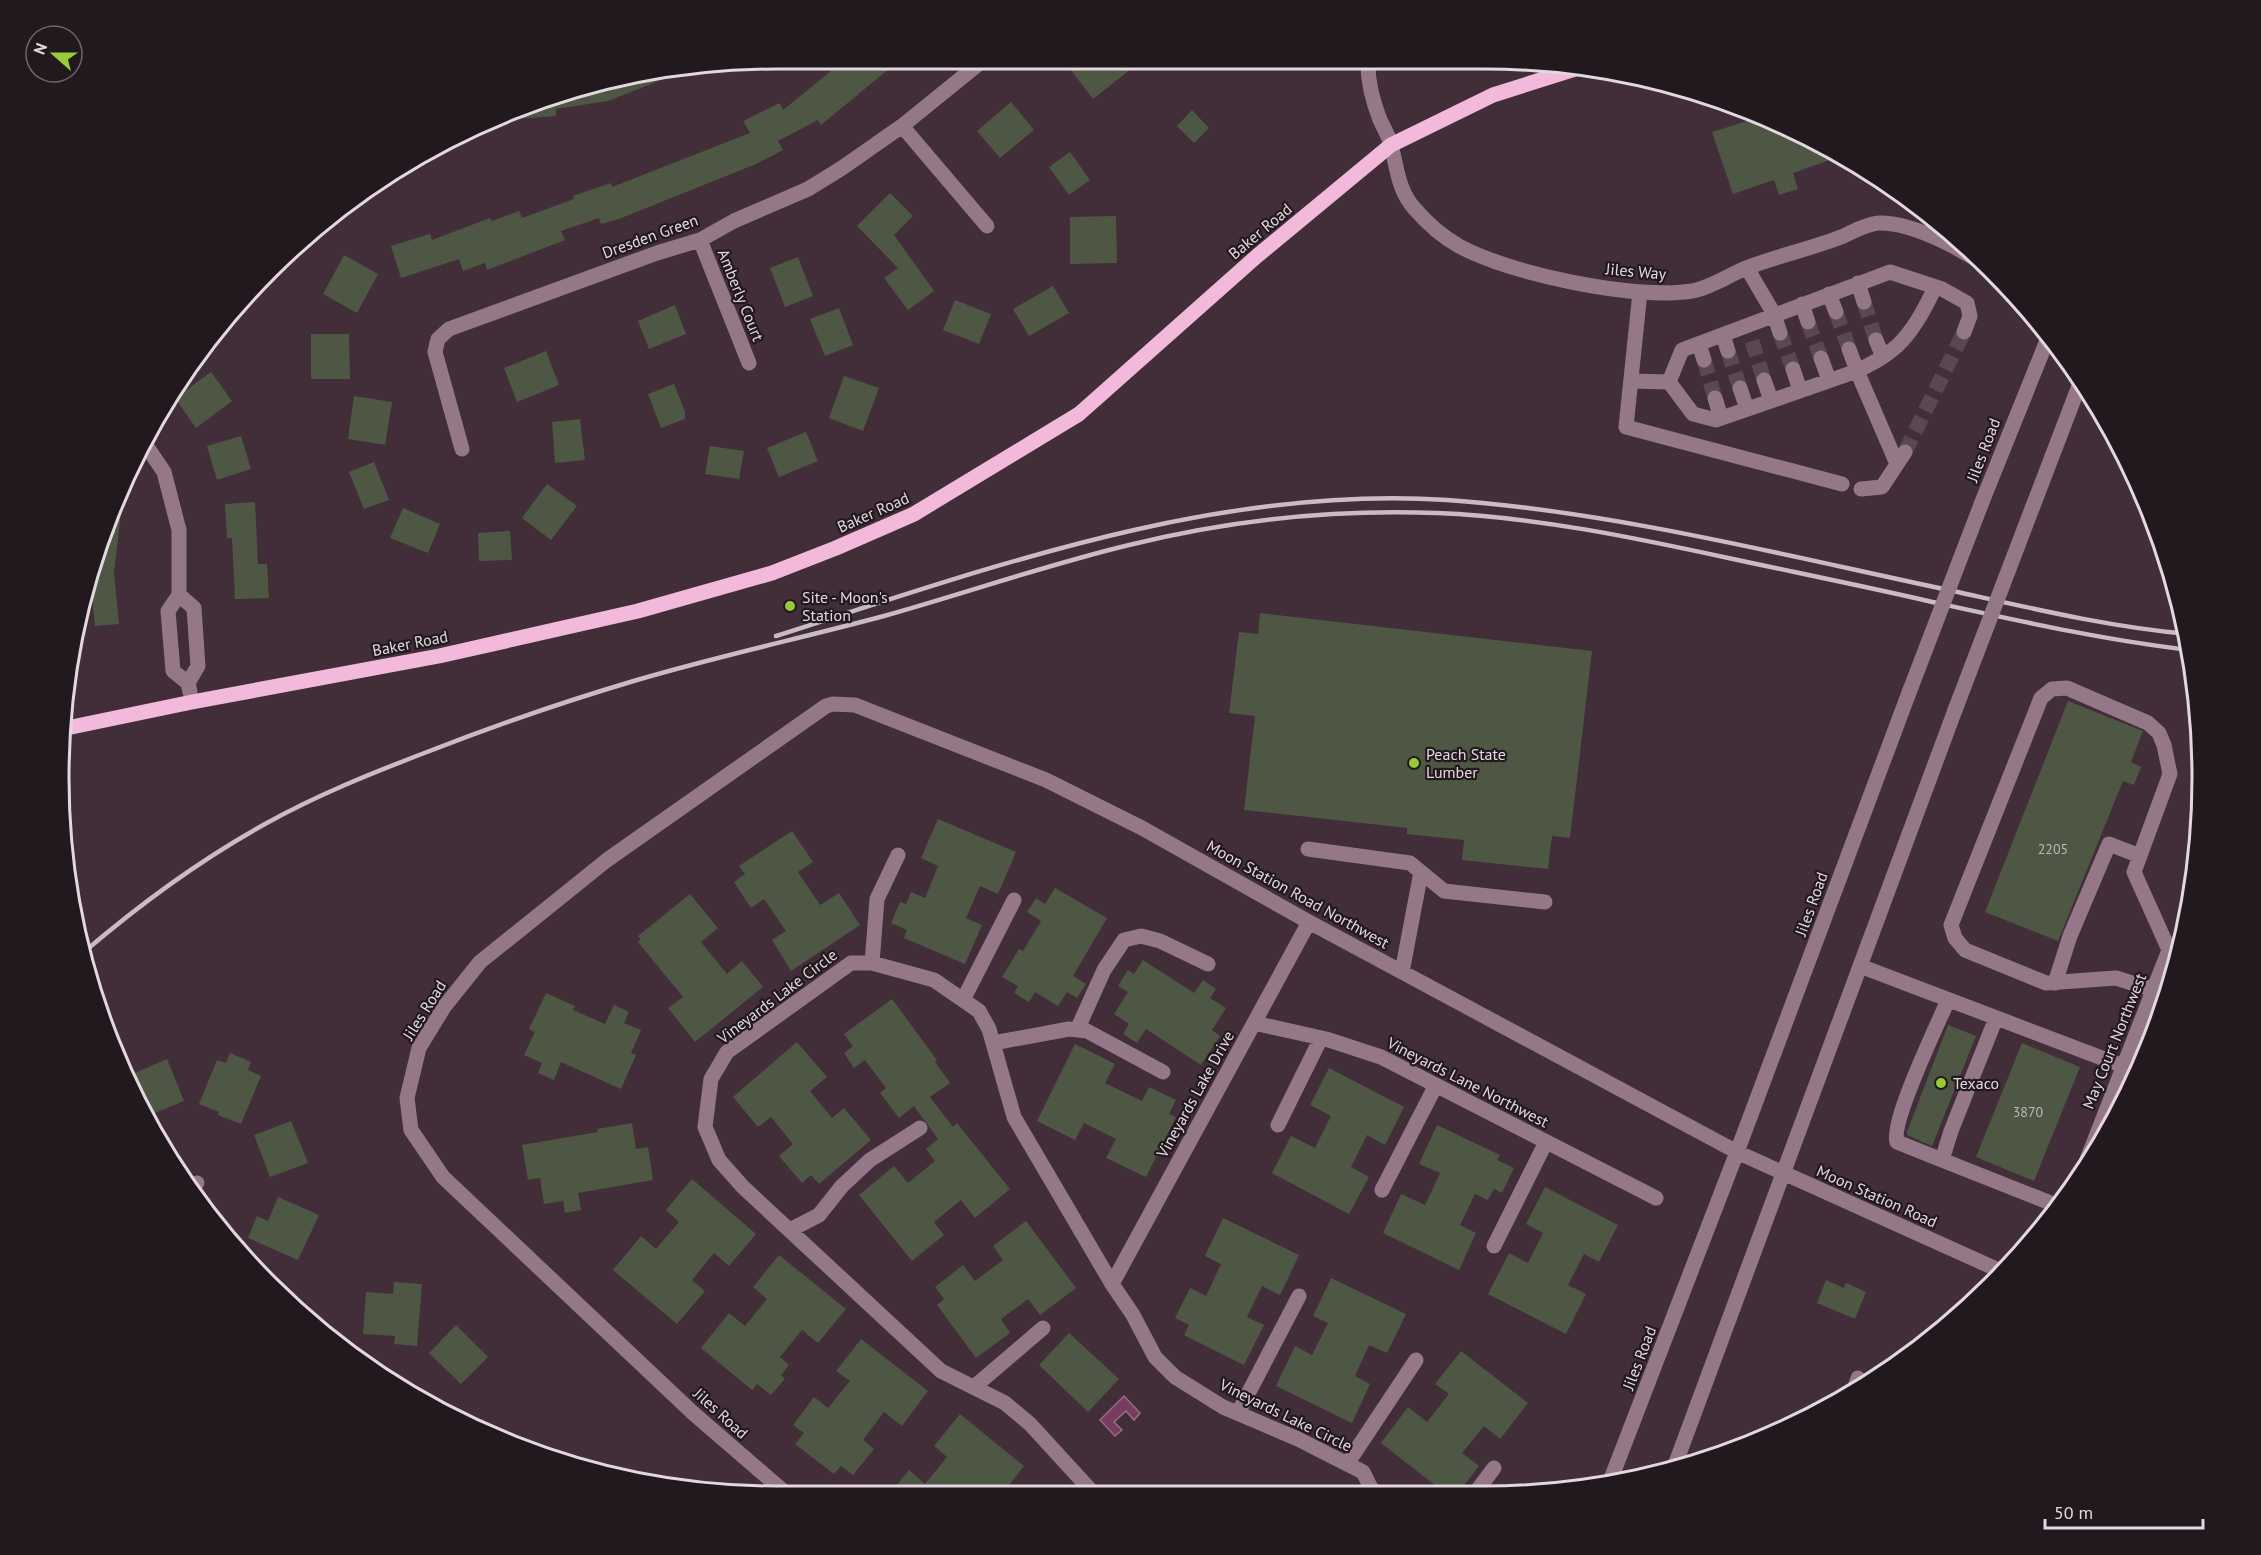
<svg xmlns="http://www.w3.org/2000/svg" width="2261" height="1555" font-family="'PT Sans',sans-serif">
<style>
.water{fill:#773d61;stroke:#986c87;stroke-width:1.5}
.building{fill:#4e5744}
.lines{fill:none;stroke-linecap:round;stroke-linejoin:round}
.minor-tunnel{stroke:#594852;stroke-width:15;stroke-dasharray:15 8;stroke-linecap:butt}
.minor{stroke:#947887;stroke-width:15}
.major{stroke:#f3b9da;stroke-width:15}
.rail{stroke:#c8bbc2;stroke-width:4.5}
.minor-bridge{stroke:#947887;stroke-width:15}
.poi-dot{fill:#99cb36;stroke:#22191e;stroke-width:2}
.labels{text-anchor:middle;stroke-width:4.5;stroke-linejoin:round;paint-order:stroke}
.number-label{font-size:14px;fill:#beb8b8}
.street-label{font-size:16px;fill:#e4d8df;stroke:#22191e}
.poi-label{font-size:16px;fill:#e4d8df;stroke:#22191e;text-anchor:start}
.rim{fill:none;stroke:#e4d8df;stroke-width:3}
</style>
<rect width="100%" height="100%" fill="#412e39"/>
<path class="water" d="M1124 1396 1140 1413 1134 1420 1126 1411 1114 1422 1122 1430 1115 1436 1100 1420Z"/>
<path class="building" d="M847 58H902L821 125 818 120 778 141 783 150 756 164 619 219 601 224 599 218 561 231 565 240 487 270 485 263 463 271 459 259 401 278 391 246 430 234 432 240 490 218 492 221 519 211 522 218 574 199 573 196 611 183 612 187 750 133 743 121 780 103 783 110Z
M1083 58H1145L1093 99 1070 69Z
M659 74 661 80 608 101 556 109V116L500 120 499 115 502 113 591 83Z
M1011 102 1034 130 1000 158 977 131Z
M1743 109 1843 155H1844L1793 173 1798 189 1779 195 1774 180 1733 194 1712 132 1747 121Z
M1192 110 1209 128 1194 143 1177 126Z
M1070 152 1090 180 1069 195 1049 167Z
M890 193 913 216 894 235 934 291 908 310 884 278 898 268 857 226Z
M1116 216 1117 263 1070 264V217Z
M344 255 378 274 357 313 323 294Z
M798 257 813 296 785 307 770 268Z
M1053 286 1069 313 1029 336 1013 309Z
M955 300 991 314 979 344 943 330Z
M675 305 686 334 649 349 638 321Z
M839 308 853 345 825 356 810 319Z
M311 334H349L350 379H311Z
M546 351 559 385 517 402 504 368Z
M211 372 232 401 196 428 175 398Z
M844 376 879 388 863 431 829 418Z
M674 384 685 412V419L661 428 648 394Z
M354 396 392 402 385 445 348 439Z
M580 419 585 460 555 463 552 422Z
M806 432 818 461 779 477 767 448Z
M241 436 251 469 217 480 207 446Z
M710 446 744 451 739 479 705 474Z
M374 462 389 500 364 509 349 472Z
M547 484 577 506 551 540 522 518Z
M255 502 258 564H267L269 598 235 599 232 538H227L225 504Z
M403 508 440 524 428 553 390 538Z
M111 511 121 513 114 572 119 624 95 626 91 586Z
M510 531 512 560 479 561 478 533Z
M1260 613 1592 651 1570 838 1552 836 1548 869 1462 860 1464 840 1407 834V828L1244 810 1255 716 1229 713 1239 632 1258 634Z
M2068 701 2143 731 2131 762 2141 767 2134 785 2123 781 2058 941 1985 912Z
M938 819 1016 852 998 894 980 886 966 918 982 925 965 964 904 938 907 930 891 923 900 902 906 904 911 892 925 898 938 866 921 858Z
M792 831 813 862 798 872 820 905 839 893 860 925 791 971 772 940 786 931 764 899 751 908 734 882 745 874 739 866Z
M1055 888 1107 918 1073 976 1086 984 1077 998 1067 992 1058 1006 1035 992 1029 1002 1014 993 1018 986 1002 977 1019 949 1023 951 1041 921 1027 912 1036 898 1045 904Z
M690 894 718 928 701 942 727 974 742 961 763 987 695 1042 668 1008 683 997 638 942 641 939 638 936Z
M1143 960 1194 993 1203 980 1216 989 1210 998 1226 1008 1212 1030 1220 1036 1201 1065 1146 1029 1137 1043 1123 1034 1129 1024 1114 1014 1128 992 1118 986 1128 970 1134 974Z
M546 993 575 1006 573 1010 605 1024 614 1005 629 1012 624 1023 641 1030 631 1053 636 1055 621 1089 561 1062 554 1080 538 1073 542 1063 524 1055 535 1032 529 1029Z
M892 999 937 1060 935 1062 950 1083 930 1097 953 1127 957 1123 1010 1189 975 1218 961 1200 934 1222 944 1235 912 1261 859 1195 894 1166 908 1183 935 1161 926 1149 938 1139 914 1106 899 1118 880 1093 886 1088 865 1060 854 1068 844 1053 853 1046 844 1034Z
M1948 1025 1976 1036 1932 1146 1907 1135V1132Z
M797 1042 827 1077 810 1091 832 1118 844 1108 871 1140 819 1184 811 1175 802 1183 779 1156 793 1144 771 1117 758 1127 733 1097Z
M2022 1043 2080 1067 2034 1181 1976 1157Z
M1075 1044 1115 1064 1105 1083 1142 1101 1149 1087 1176 1100 1169 1114 1176 1117 1146 1177 1106 1158 1116 1139 1084 1123 1075 1140 1037 1121Z
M230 1053 251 1062 248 1070 261 1076 241 1124 218 1115 219 1112 199 1104 217 1060 226 1063Z
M167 1059 184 1101 145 1117 133 1096 126 1077Z
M1329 1068 1404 1107 1385 1145 1367 1135 1351 1167 1369 1177 1349 1214 1272 1173 1291 1136 1315 1148 1331 1116 1310 1105Z
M291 1121 308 1163 270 1177 254 1135Z
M632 1123 636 1149 648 1147 653 1180 578 1193 581 1210 565 1213 563 1201 544 1204 540 1178 528 1180 522 1145 598 1132 597 1129Z
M1437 1125 1500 1155 1497 1160 1514 1168 1502 1193 1494 1189 1488 1200 1475 1194 1460 1225 1476 1233 1459 1270 1383 1233 1401 1194 1425 1205 1440 1173 1419 1164Z
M692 1179 756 1234 729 1266 714 1253 692 1280 705 1291 677 1324 613 1270 641 1236 656 1249 679 1222 666 1210Z
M1545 1187 1618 1225 1599 1262 1584 1254 1568 1285 1586 1294 1566 1334 1488 1294 1509 1253 1528 1263 1543 1233 1526 1224Z
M278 1197 319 1215 298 1260 248 1238 257 1216 268 1221Z
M1223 1218 1299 1255 1280 1295 1262 1286 1247 1317 1264 1325 1244 1365 1184 1335 1189 1325 1175 1318 1190 1288 1206 1296 1221 1264 1205 1256Z
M1026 1221 1076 1288 1040 1315 1028 1299 1001 1319 1010 1333 976 1358 937 1305 944 1299 935 1287 963 1265 975 1281 1003 1260 993 1246Z
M779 1255 846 1309 818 1343 802 1330 780 1357 789 1365 781 1375 785 1379 771 1395 757 1384 752 1390 701 1348 729 1313 745 1326 767 1299 753 1287Z
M1331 1278 1406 1314 1387 1353 1369 1345 1355 1376 1370 1384 1352 1423 1276 1386 1295 1346 1312 1355 1328 1323 1313 1316Z
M1826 1280 1844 1288 1846 1283 1866 1292 1855 1319 1817 1303Z
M394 1282 422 1284 417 1346 394 1344 395 1336 363 1334 366 1292 393 1294Z
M456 1325 488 1357 461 1384 429 1353Z
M1069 1333 1119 1379 1088 1412 1039 1365Z
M861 1339 928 1391 902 1426 884 1412 863 1440 874 1449 853 1475 841 1466 834 1474 795 1444 804 1433 793 1425 814 1397 828 1408 850 1381 836 1371Z
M1461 1351 1528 1403 1500 1439 1484 1426 1462 1453 1479 1466 1455 1497H1450L1381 1443 1408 1407 1427 1422 1449 1394 1435 1384Z
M960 1414 1024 1466 1000 1497H992L981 1488 974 1497H887L909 1470 925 1484 947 1457 934 1446Z"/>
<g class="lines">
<path class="minor-tunnel" d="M1864 302 1876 340
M1836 312 1849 349
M1808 322 1821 358
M1780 333 1793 369
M1752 341 1764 380
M1728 351 1740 388
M1704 360 1715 398
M1905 452 1964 332"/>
<path class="minor" d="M1368 58C1367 79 1373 102 1380 120 1384 128 1389 137 1391 145 1397 167 1398 190 1414 208 1426 222 1443 237 1459 246 1510 274 1634 300 1692 291 1710 288 1729 275 1746 268 1777 256 1810 249 1841 237 1853 232 1865 224 1879 223 1913 222 1963 250 1991 269
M902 126 987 226
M700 240 749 363
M1747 268 1774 314 1780 333
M1858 283 1864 302
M1640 292 1626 427 1842 484
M1829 294 1836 312
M1802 304 1808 322
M1723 335 1728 351
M1876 340 1883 357
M1699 344 1704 360
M1821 358 1829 380
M1793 369 1800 390
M1764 380 1771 400
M1631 381 1669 382
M1669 382 1682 350 1890 272 1942 289 1967 303 1970 316 1964 332
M1669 382 1693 414 1716 420 1857 371 1849 349
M1740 388 1747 409
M1715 398 1721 418
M143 441 164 472 179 530V595L168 611 173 671 188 683
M462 449 435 352 438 339 449 329 657 253 700 240 734 221 808 189 842 168 902 126 986 58
M1897 464 1857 371C1871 364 1885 357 1897 346 1913 331 1926 307 1935 287
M1861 489 1882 487 1905 452
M1982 502 2048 338
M2033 506 2082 378
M179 595 194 608 198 666 188 683 190 692
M1308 849 1410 863 1444 891 1545 902
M872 963 877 899 898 855
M1860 966 2123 1066
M1402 972 1421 872
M2055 983 2070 936 2109 844 2140 856
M2154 990 2116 978 2046 983 1965 950 1955 938 1951 925 2041 698 2052 689 2067 688 2148 723 2159 733 2164 745 2170 774 2134 872 2169 950
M963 1000 1014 900
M1996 1018 1951 1131 1942 1160 2058 1206
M1254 1023 1326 1039 1381 1057 1656 1198
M1077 1030 1104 970 1124 940 1141 936 1160 941 1208 964
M993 1043 1069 1029 1087 1031 1163 1072
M1278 1125 1321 1038
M1942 1160 1897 1142C1890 1122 1938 1024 1948 1000
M2079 1180 2169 950
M190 1189 197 1183
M1382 1190 1436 1085
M790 1230 819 1215 842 1186 870 1160 920 1128
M1494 1246 1546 1142
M1112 1284 1309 922
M974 1387 1043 1328
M1854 1390 1858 1378
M1238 1413 1299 1296
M1347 1464 1416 1360
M1675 1465 1955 710
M1609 1484 1737 1152 1910 690
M789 1496 693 1413 443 1177 411 1130 407 1098 419 1048 444 1007 480 962 607 860 826 706 833 704 855 705 1046 780 1142 828 1309 922 1737 1152 2003 1272
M1096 1496 1030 1424 1005 1403 941 1371 743 1187 719 1160 705 1127 711 1079 727 1052 851 963H872L934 980 979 1011 989 1029 1014 1117 1112 1284 1133 1315 1155 1357 1175 1377 1223 1407 1298 1439 1363 1472 1375 1496
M1473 1496 1494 1468"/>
<path class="major" d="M62 729 192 702 439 656 638 611 772 573 836 548 914 514 1079 414 1257 256 1391 145 1493 95 1578 68"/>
<path class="rail" d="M776 636C992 567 1217 485 1447 500 1616 512 1787 556 1953 591 2030 608 2109 627 2188 634
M84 952C140 904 200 860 265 824 317 795 372 773 427 752 496 725 566 701 637 680 718 656 802 638 884 616 966 593 1046 565 1129 545 1230 520 1334 509 1437 513 1537 517 1636 538 1733 559 1798 573 1863 586 1928 601 2015 620 2102 640 2190 650"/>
<path class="minor-bridge" d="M1910 690 1982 502
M1955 710 2033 506"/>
</g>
<g class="poi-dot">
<circle cx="790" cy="606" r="6"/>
<circle cx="1414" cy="763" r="6"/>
<circle cx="1941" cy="1083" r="6"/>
</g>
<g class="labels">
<g class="number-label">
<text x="2053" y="854">2205</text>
<text x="2028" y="1117">3870</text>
</g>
<g class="street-label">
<text transform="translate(1260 231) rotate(-40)" y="6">Baker Road</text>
<text transform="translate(650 236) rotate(-20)" y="6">Dresden Green</text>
<text transform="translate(1636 271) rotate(5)" y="6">Jiles Way</text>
<text transform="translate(741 295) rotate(68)" y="6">Amberly Court</text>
<text transform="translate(1983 450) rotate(-69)" y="6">Jiles Road</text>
<text transform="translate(873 512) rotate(-24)" y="6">Baker Road</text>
<text transform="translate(410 643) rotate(-11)" y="6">Baker Road</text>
<text transform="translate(1298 894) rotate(29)" y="6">Moon Station Road Northwest</text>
<text transform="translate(1811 904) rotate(-70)" y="6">Jiles Road</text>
<text transform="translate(777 996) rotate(-37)" y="6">Vineyards Lake Circle</text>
<text transform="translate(424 1010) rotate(-58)" y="6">Jiles Road</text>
<text transform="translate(2114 1041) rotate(-68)" y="6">May Court Northwest</text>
<text transform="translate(1468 1082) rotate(27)" y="6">Vineyards Lane Northwest</text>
<text transform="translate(1195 1094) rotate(-61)" y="6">Vineyards Lake Drive</text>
<text transform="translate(1877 1196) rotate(24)" y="6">Moon Station Road</text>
<text transform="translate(1639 1358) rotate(-69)" y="6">Jiles Road</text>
<text transform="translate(721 1413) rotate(42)" y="6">Jiles Road</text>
<text transform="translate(1286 1415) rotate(26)" y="6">Vineyards Lake Circle</text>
</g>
<g class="poi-label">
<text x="802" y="603">Site - Moon's<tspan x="802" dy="18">Station</tspan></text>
<text x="1426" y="760">Peach State<tspan x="1426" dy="18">Lumber</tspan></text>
<text x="1953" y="1089">Texaco</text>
</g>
</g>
<path d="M0 0H2261V1555H0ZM777 69H1484A708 708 0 0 1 2192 777V778A708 708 0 0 1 1484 1486H777A708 708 0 0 1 69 778V777A708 708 0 0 1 777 69Z" fill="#22191e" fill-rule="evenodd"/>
<path class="rim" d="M777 69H1484A708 708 0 0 1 2192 777V778A708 708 0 0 1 1484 1486H777A708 708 0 0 1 69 778V777A708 708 0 0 1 777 69Z"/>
<g transform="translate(54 54) rotate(291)"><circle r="28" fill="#22191e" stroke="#70656b" stroke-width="1.5"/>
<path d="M0-4.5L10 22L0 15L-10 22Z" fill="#99cb36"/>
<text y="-9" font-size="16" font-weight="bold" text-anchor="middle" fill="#e4d8df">N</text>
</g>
<path d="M2045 1519v9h158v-9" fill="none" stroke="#e4d8df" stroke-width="3"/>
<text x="2054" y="1519" font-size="18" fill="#e4d8df" stroke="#22191e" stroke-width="4.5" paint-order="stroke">50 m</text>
</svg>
